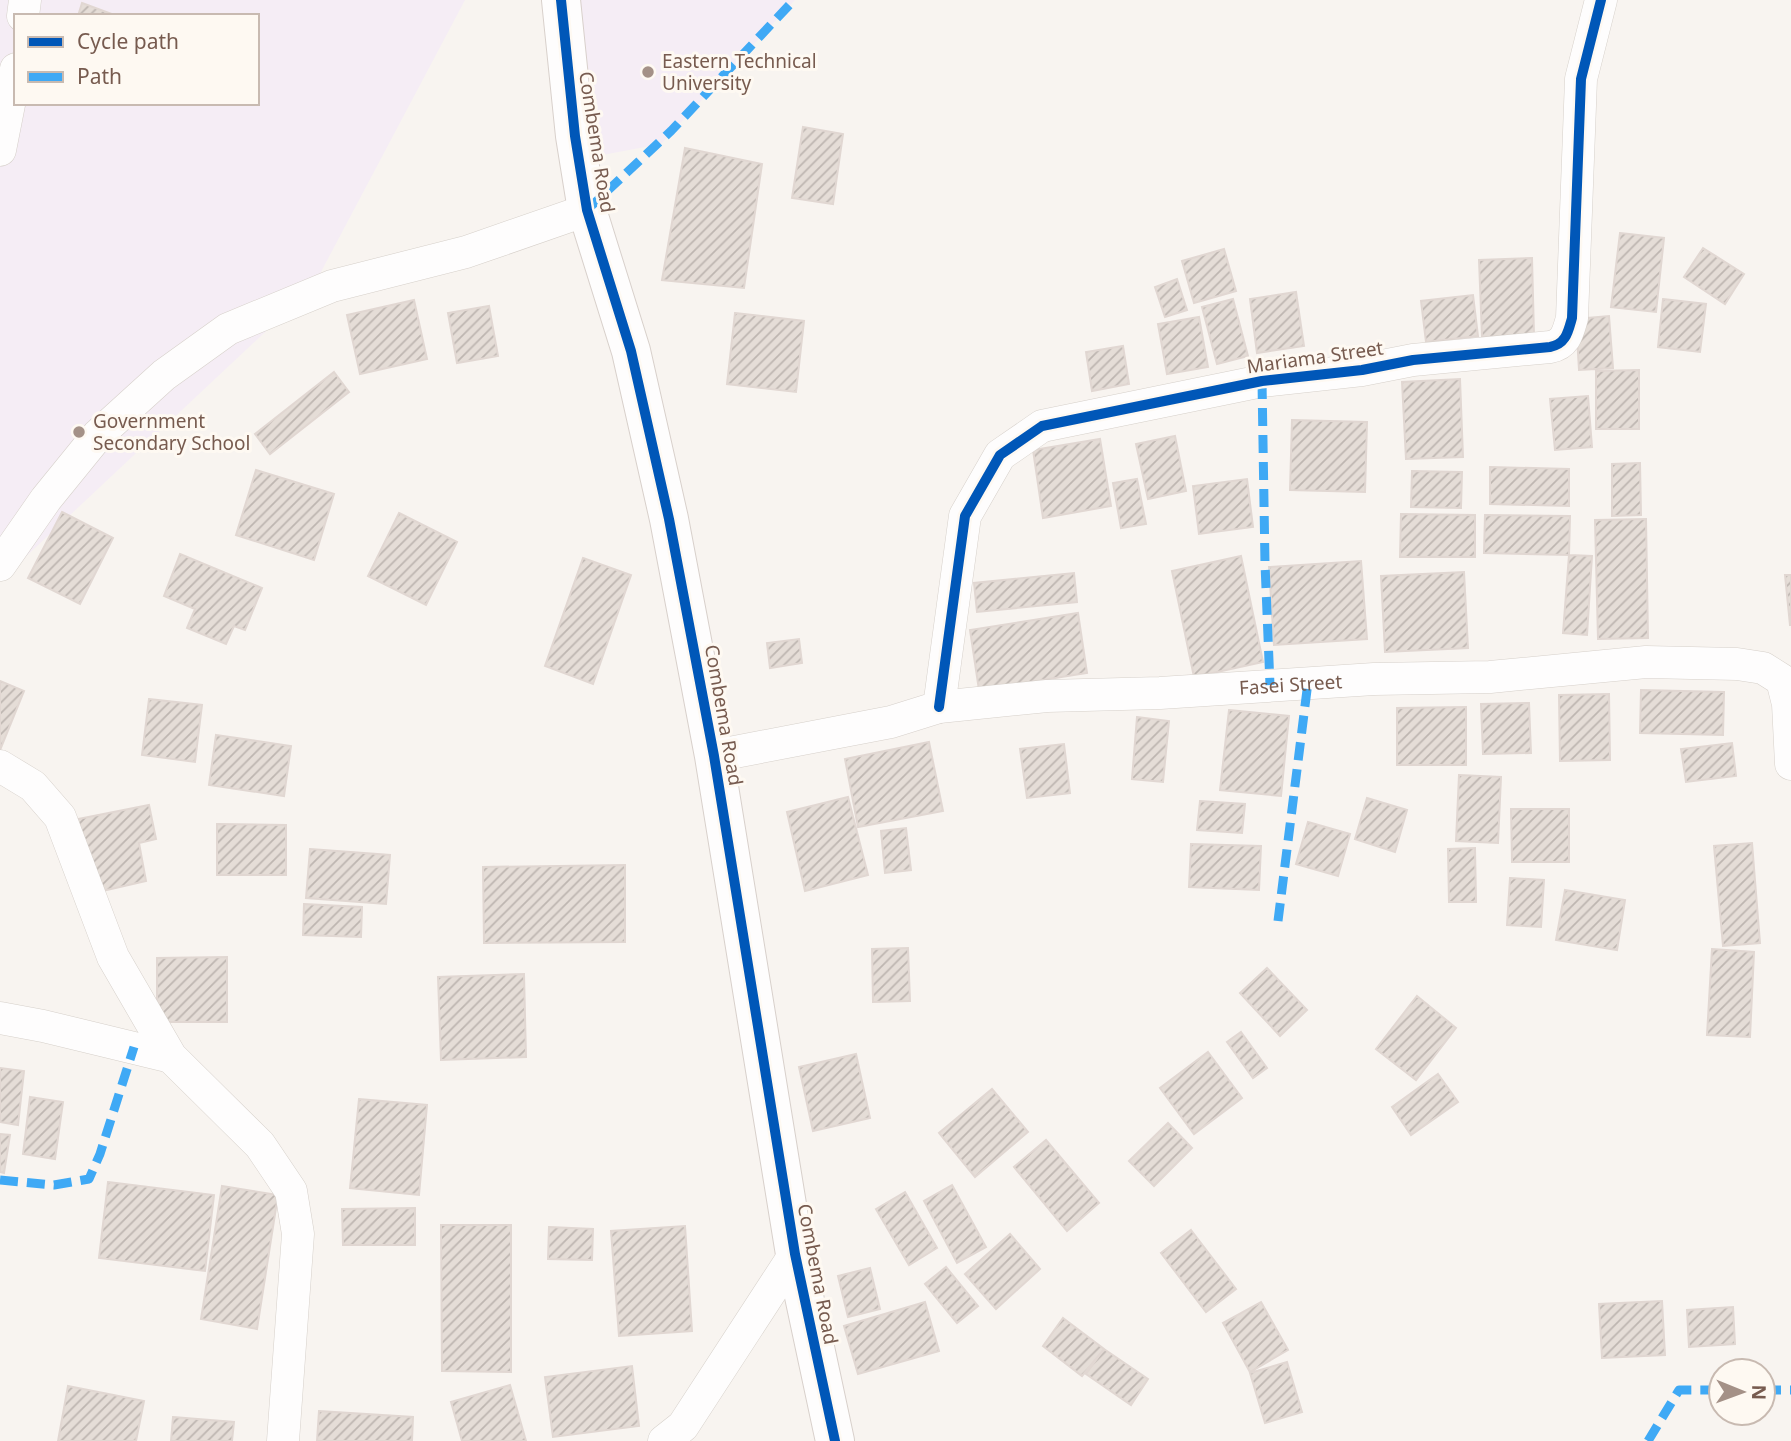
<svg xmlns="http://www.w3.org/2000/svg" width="1791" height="1441" font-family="'Noto Sans',sans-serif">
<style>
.education{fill:#f5edf5;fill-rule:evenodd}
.building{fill:url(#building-hatch);stroke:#e1d7d2;stroke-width:2}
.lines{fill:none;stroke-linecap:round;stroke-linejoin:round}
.street-casing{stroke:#d6d0ca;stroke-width:33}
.secondary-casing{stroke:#d8d0cb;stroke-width:40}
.street{stroke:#fefdfd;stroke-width:32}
.secondary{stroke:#fefdfd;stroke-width:38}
.quiet{stroke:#3fa9f5;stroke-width:9;stroke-dasharray:18 9;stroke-linecap:butt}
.cycleway-casing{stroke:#fef9f2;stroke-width:15}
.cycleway{stroke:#0057b8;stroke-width:10}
.poi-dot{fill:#a49187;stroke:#fef9f2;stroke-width:2.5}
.labels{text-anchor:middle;stroke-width:6;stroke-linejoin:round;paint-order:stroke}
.poi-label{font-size:19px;fill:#775b4f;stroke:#fef9f2;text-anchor:start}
.street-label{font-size:19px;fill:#775b4f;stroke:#fef9f2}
</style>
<defs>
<pattern id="building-hatch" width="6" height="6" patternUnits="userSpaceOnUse" patternTransform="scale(1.75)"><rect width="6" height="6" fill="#e5ddd7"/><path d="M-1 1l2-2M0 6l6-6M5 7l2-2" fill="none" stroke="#beb6b1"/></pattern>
</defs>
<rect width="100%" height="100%" fill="#f8f4f0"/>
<path class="education" d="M0 0H465L313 287 3 578 0 577ZM16 16H257V103H16Z
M570 0H795L661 144 565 162Z"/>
<path class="building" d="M82 3 117 16H78Z
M803 127 843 134 833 204 792 198Z
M685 148 762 164 744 288 662 280Z
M1620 233 1664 238 1656 312 1611 307Z
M1703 248 1744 274 1725 304 1684 277Z
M1224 249 1236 291 1194 303 1182 261Z
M1532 258 1534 335 1482 337 1479 260Z
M1177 279 1187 310 1165 317 1155 287Z
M1296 292 1304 346 1257 353 1250 299Z
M1473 295 1478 336 1426 342 1421 301Z
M1233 299 1248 356 1217 364 1202 307Z
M1663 299 1706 304 1700 352 1658 347Z
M414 300 427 359 360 374 347 315Z
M489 306 498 356 457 363 448 313Z
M735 313 804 321 796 392 727 384Z
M1609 316 1613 368 1579 370 1576 319Z
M1199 317 1208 367 1167 374 1158 324Z
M1123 346 1129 384 1092 391 1086 352Z
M1639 370V429H1596V371Z
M334 372 349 392 270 454 255 434Z
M1460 379 1463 457 1406 459 1402 382Z
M1588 396 1592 447 1555 450 1550 399Z
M1292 420 1367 422 1365 492 1290 490Z
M1175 436 1186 491 1148 499 1136 444Z
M1100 439 1111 506 1043 518 1033 450Z
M1640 463 1641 515 1612 516V464Z
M1490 467 1569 469V506L1490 504Z
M256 470 334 494 314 560 236 535Z
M1412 471 1462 472 1461 508 1411 507Z
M1137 479 1146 524 1121 528 1113 483Z
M1247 479 1253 527 1199 534 1193 486Z
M62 512 113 538 80 604 28 578Z
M399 513 457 542 426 605 368 576Z
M1401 514 1475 515V557H1400Z
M1485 515 1570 516 1569 555 1484 553Z
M1646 519 1648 638 1598 639 1595 520Z
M180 554 262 588 245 630 234 626 226 644 187 628 195 609 164 596Z
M1569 555 1592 556 1587 635 1563 633Z
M1241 556 1263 662 1194 677 1172 571Z
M583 558 631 575 593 684 545 666Z
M1361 561 1367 639 1274 645 1269 567Z
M1464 572 1468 648 1385 652 1381 576Z
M1074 573 1077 602 977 612 974 583Z
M1785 575H1791V625H1790Z
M1078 613 1087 673 979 690 970 630Z
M799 639 802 663 770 668 767 643Z
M0 681 24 691 0 750Z
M1641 690 1724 692 1723 735 1640 733Z
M1609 694 1610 760 1560 761 1559 695Z
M149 699 202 705 195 762 142 755Z
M1529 703 1531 753 1483 754 1481 704Z
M1466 707V765H1397V708Z
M1229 710 1289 716 1281 796 1220 790Z
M1137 717 1169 721 1163 782 1132 779Z
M216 735 291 746 284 796 209 785Z
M929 742 943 811 858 827 845 759Z
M1732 743 1736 776 1686 782 1681 749Z
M1064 744 1070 793 1027 798 1020 749Z
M1459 775 1501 777 1498 843 1456 841Z
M848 797 868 875 805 891 787 812Z
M1367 798 1407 810 1395 852 1355 839Z
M1200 801 1245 804 1242 833 1197 830Z
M149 805 156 839 139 843 146 881 98 892 90 851 80 853 73 820Z
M1511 809H1569V862H1512Z
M1308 822 1350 834 1338 876 1296 864Z
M217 824 286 825V875H217Z
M906 828 911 870 885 873 881 831Z
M1752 843 1760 943 1723 946 1714 846Z
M1191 844 1261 846 1259 890 1189 887Z
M1475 848 1476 902H1449L1448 849Z
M310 849 390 855 386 904 306 898Z
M625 865V942L484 943 483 867Z
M1510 878 1544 880 1541 927 1507 925Z
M1565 890 1625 900 1617 950 1556 940Z
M304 904 362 907 361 937 303 935Z
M908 948 910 1001 873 1002 872 949Z
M1712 949 1754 952 1750 1037 1707 1035Z
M227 957V1022H157V958Z
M1267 968 1307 1010 1280 1036 1240 993Z
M524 974 526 1057 441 1060 438 977Z
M1417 996 1456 1028 1416 1080 1376 1049Z
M1241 1032 1267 1068 1253 1078 1227 1042Z
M1208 1052 1242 1098 1194 1134 1160 1088Z
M856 1054 870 1118 813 1131 799 1067Z
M0 1068 24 1071 18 1125 0 1122Z
M1438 1074 1458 1102 1411 1135 1392 1107Z
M992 1089 1028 1132 975 1177 939 1133Z
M30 1097 63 1102 55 1159 23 1154Z
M359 1099 427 1105 419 1195 350 1188Z
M1168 1123 1192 1148 1154 1186 1129 1161Z
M0 1134 10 1135 4 1173 0 1172Z
M1046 1140 1099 1203 1067 1231 1014 1167Z
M108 1182 214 1195 205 1271 99 1258Z
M952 1185 986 1247 957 1263 924 1201Z
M222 1186 278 1195 257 1329 201 1319Z
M905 1192 937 1248 909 1265 876 1209Z
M415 1208V1245H343L342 1209Z
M441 1225H511V1372L442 1371Z
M685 1226 692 1331 619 1336 611 1231Z
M549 1227 593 1229 592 1260 548 1259Z
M1191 1230 1236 1289 1206 1312 1161 1253Z
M1010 1234 1040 1269 996 1309 965 1274Z
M946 1267 978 1306 957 1323 925 1284Z
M870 1268 880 1309 848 1317 838 1276Z
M1662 1301 1665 1355 1602 1358 1599 1304Z
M925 1302 939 1351 858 1374 844 1326Z
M1261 1302 1288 1350 1250 1372 1223 1323Z
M1733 1307 1735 1344 1689 1347 1687 1310Z
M1063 1318 1104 1349 1082 1376 1043 1346Z
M1104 1349 1148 1379 1131 1405 1086 1374Z
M1287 1362 1302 1412 1265 1423 1250 1373Z
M632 1366 639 1426 553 1437 545 1377Z
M510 1385 526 1441H462L451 1402Z
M68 1386 144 1401 136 1441H58Z
M319 1411 413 1417 412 1441H317Z
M173 1417 234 1422 232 1441H171Z"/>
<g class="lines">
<g class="street-casing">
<g id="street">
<path d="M23 16 25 0"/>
<path d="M0 150 16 69"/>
<path d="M0 565 46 499 98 435 164 375 228 329 332 286 466 252 587 210"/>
<path d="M939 707 965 516 1000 455 1042 426 1262 381 1362 370 1413 360 1550 347C1566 344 1568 332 1572 318L1581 79 1601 0"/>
<path id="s1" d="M714 756 891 722 939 707 1047 696 1160 693 1374 679 1490 677 1646 662 1737 664 1763 668 1782 680 1788 704 1791 764"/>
<path d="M0 766 33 786 60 817 113 957 171 1057 260 1145 291 1191 298 1234 283 1441"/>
<path d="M0 1018 43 1026 171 1057"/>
<path d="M664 1441 683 1426 795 1254"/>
</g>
</g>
<g class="secondary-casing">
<path id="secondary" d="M561 0 575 136 587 210 631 351 669 519 714 756 795 1254 835 1441"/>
</g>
<use href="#street" class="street"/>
<use href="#secondary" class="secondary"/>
<path class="quiet" d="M587 210 671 131 794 0
M1262 381 1265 564 1270 685
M1278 921 1308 682
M0 1180 54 1185 89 1179 100 1154 134 1047
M1763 1390H1791
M1648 1441 1679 1390H1721"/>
<g class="cycleway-casing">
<path id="cycleway" d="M561 0 575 136 587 210 631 351 669 519 714 756 795 1254 835 1441
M939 707 965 516 1000 455 1042 426 1262 381 1362 370 1413 360 1550 347C1566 344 1568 332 1572 318L1581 79 1601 0"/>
</g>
<use href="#cycleway" class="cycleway"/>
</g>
<g class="poi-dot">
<circle cx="648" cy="72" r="7"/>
<circle cx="79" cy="432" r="7"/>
</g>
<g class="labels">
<g class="poi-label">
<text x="662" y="68">Eastern Technical<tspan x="662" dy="22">University</tspan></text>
<text x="93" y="428">Government<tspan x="93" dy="22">Secondary School</tspan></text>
</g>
<g class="street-label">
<text transform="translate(597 142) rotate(81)" y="7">Combema Road</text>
<text transform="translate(1315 357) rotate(-8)" y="7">Mariama Street</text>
<text dy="7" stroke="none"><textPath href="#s1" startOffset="583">Fasei Street</textPath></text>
<text transform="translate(724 715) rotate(80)" y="7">Combema Road</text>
<text transform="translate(818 1274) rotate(79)" y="7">Combema Road</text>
</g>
</g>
<rect x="14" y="14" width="245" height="91" fill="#fef9f2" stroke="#c8bab1" stroke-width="2"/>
<rect x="28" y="37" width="35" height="10" fill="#0057b8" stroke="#c8bab1" stroke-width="2"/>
<text x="77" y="49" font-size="21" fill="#775b4f">Cycle path</text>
<rect x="28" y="72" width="35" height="10" fill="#3fa9f5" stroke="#c8bab1" stroke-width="2"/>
<text x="77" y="84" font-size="21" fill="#775b4f">Path</text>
<g transform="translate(1742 1392) rotate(91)"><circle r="33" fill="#fef9f2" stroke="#c8bab1" stroke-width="2"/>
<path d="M0-5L12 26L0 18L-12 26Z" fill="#a49187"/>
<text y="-10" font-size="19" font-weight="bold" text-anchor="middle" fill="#775b4f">N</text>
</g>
</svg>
